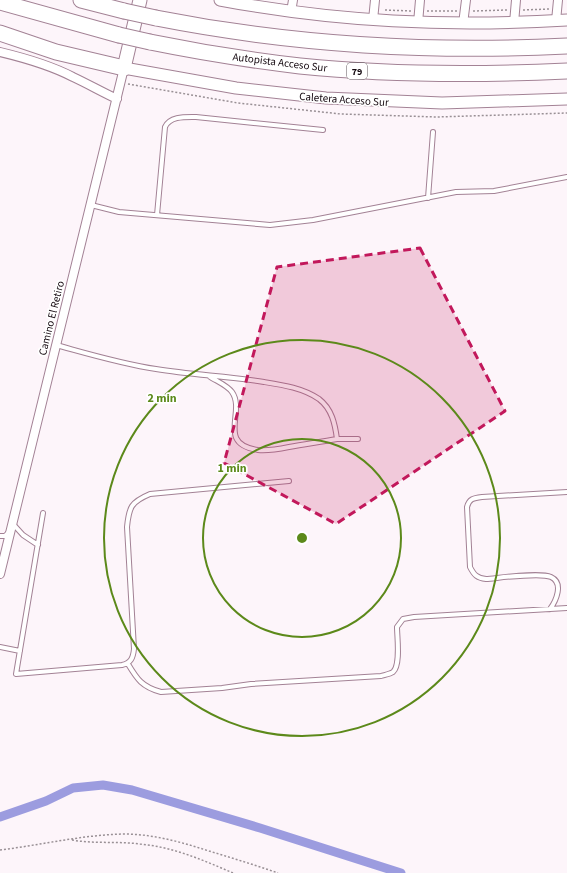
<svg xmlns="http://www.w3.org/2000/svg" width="567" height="873" font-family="'Source Sans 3',sans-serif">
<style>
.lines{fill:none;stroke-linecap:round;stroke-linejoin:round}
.canal{stroke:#9c9cdf;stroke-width:9}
.service-casing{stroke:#a38295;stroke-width:6}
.minor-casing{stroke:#a38295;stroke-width:10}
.secondary-casing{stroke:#a38295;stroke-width:13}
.primary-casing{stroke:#a38295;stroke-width:15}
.motorway-casing{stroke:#a38295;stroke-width:17}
.path{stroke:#999095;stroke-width:1.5;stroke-dasharray:2 2;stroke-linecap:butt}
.service{stroke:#fff;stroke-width:4}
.minor{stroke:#fff;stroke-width:8}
.secondary{stroke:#fff;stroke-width:11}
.primary{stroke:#fff;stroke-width:13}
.motorway{stroke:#fff;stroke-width:15}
.motorway-bridge-casing{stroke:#a38295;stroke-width:17;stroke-linecap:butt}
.motorway-bridge{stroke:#fff;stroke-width:15}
.marked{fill:#c2185b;fill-opacity:0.2;stroke:#c2185b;stroke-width:3;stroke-dasharray:8 5;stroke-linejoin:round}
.ring{fill:none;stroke:#5c891a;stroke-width:2}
.labels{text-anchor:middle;stroke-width:3.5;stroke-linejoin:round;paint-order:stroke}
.shield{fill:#fff;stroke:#5a5156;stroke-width:1}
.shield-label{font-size:10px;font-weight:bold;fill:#13070e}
.street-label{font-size:11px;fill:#13070e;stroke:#fff}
.centre{fill:#5c891a;stroke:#fff;stroke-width:2}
.ring-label{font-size:12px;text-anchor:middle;font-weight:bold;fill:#5c891a;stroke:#fff;stroke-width:3.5;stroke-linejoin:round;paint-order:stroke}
</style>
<rect width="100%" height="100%" fill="#fdf5fa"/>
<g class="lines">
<path class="canal" d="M0 817 46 801 73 788 103 785 132 790 260 828 401 873"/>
<g class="service-casing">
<path id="service" d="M428 198 433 132
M91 205 119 212 270 225 313 220 456 192 494 191 567 177
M157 215 165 127C170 116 185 117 196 117L323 130
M56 345C89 354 122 364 156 369 192 375 228 376 264 382 283 385 303 388 319 399 332 409 335 424 337 439H358
M209 376C216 381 227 385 232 392 246 412 216 444 258 450 268 451 279 449 289 447 305 444 321 442 337 439
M43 513 16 674 122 665C131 663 133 658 134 649L127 527C129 507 131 502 150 494L289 481
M13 524 23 535 38 545
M0 536H5L9 532
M550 609C556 601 564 583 551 577 540 572 499 578 486 579 477 578 474 575 470 567L467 507C469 499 473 498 482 497L567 492
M0 647 20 651
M128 664C137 679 142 687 161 692L222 688 251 684 381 676C384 675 390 674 393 672 401 665 397 637 397 627L403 619 414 617 567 608"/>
</g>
<g class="minor-casing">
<path id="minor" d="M291 12 293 0
M373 20 375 0
M556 21 558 0
M418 23 420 0
M514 23 516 0
M463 24 466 0
M0 52C25 58 50 65 73 77 88 84 102 92 117 99
M0 574 124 68"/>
</g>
<g class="secondary-casing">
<path id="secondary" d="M220 0C337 22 448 27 567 20
M124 68 236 88 326 98 442 103 567 99"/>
</g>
<g class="primary-casing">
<path id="primary" d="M124 68 140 0"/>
</g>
<g class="motorway-casing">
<path id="motorway" d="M81 0 124 11
M0 2 119 35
M156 18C293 45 428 53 567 46
M0 33 56 52 124 68
M150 42C199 52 249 60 300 66 388 75 478 75 567 71"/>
</g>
<path class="path" d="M385 10 411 11
M523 10 549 9
M427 11H457
M473 11 507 10
M128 84 238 103 341 114 437 117 567 113
M72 840C94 844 117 841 140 844 173 847 203 860 233 873
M0 850C41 845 82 835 123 834 153 834 181 842 209 851 232 858 255 865 278 873"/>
<use href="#service" class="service"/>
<use href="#minor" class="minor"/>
<use href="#secondary" class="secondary"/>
<use href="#primary" class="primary"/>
<use href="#motorway" class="motorway"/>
<g class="motorway-bridge-casing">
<path id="motorway-bridge" d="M124 11 156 18
M119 35 150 42"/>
</g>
<use href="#motorway-bridge" class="motorway-bridge"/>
</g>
<path class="marked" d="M420 248 505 411 336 524 224 463 277 267Z"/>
<g class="ring">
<circle cx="302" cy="538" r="99"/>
<circle cx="302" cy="538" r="198"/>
</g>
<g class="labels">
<rect class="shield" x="347" y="63" width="20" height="16" rx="3"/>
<g class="shield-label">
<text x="357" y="75">79</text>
</g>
<g class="street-label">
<text transform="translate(280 62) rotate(7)" y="4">Autopista Acceso Sur</text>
<text transform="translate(344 99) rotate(4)" y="4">Caletera Acceso Sur</text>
<text transform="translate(51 318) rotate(-76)" y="4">Camino El Retiro</text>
</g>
</g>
<circle cx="302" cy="538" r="6" class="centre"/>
<g class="ring-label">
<text x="162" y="402">2 min</text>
<text x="232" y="472">1 min</text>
</g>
</svg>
